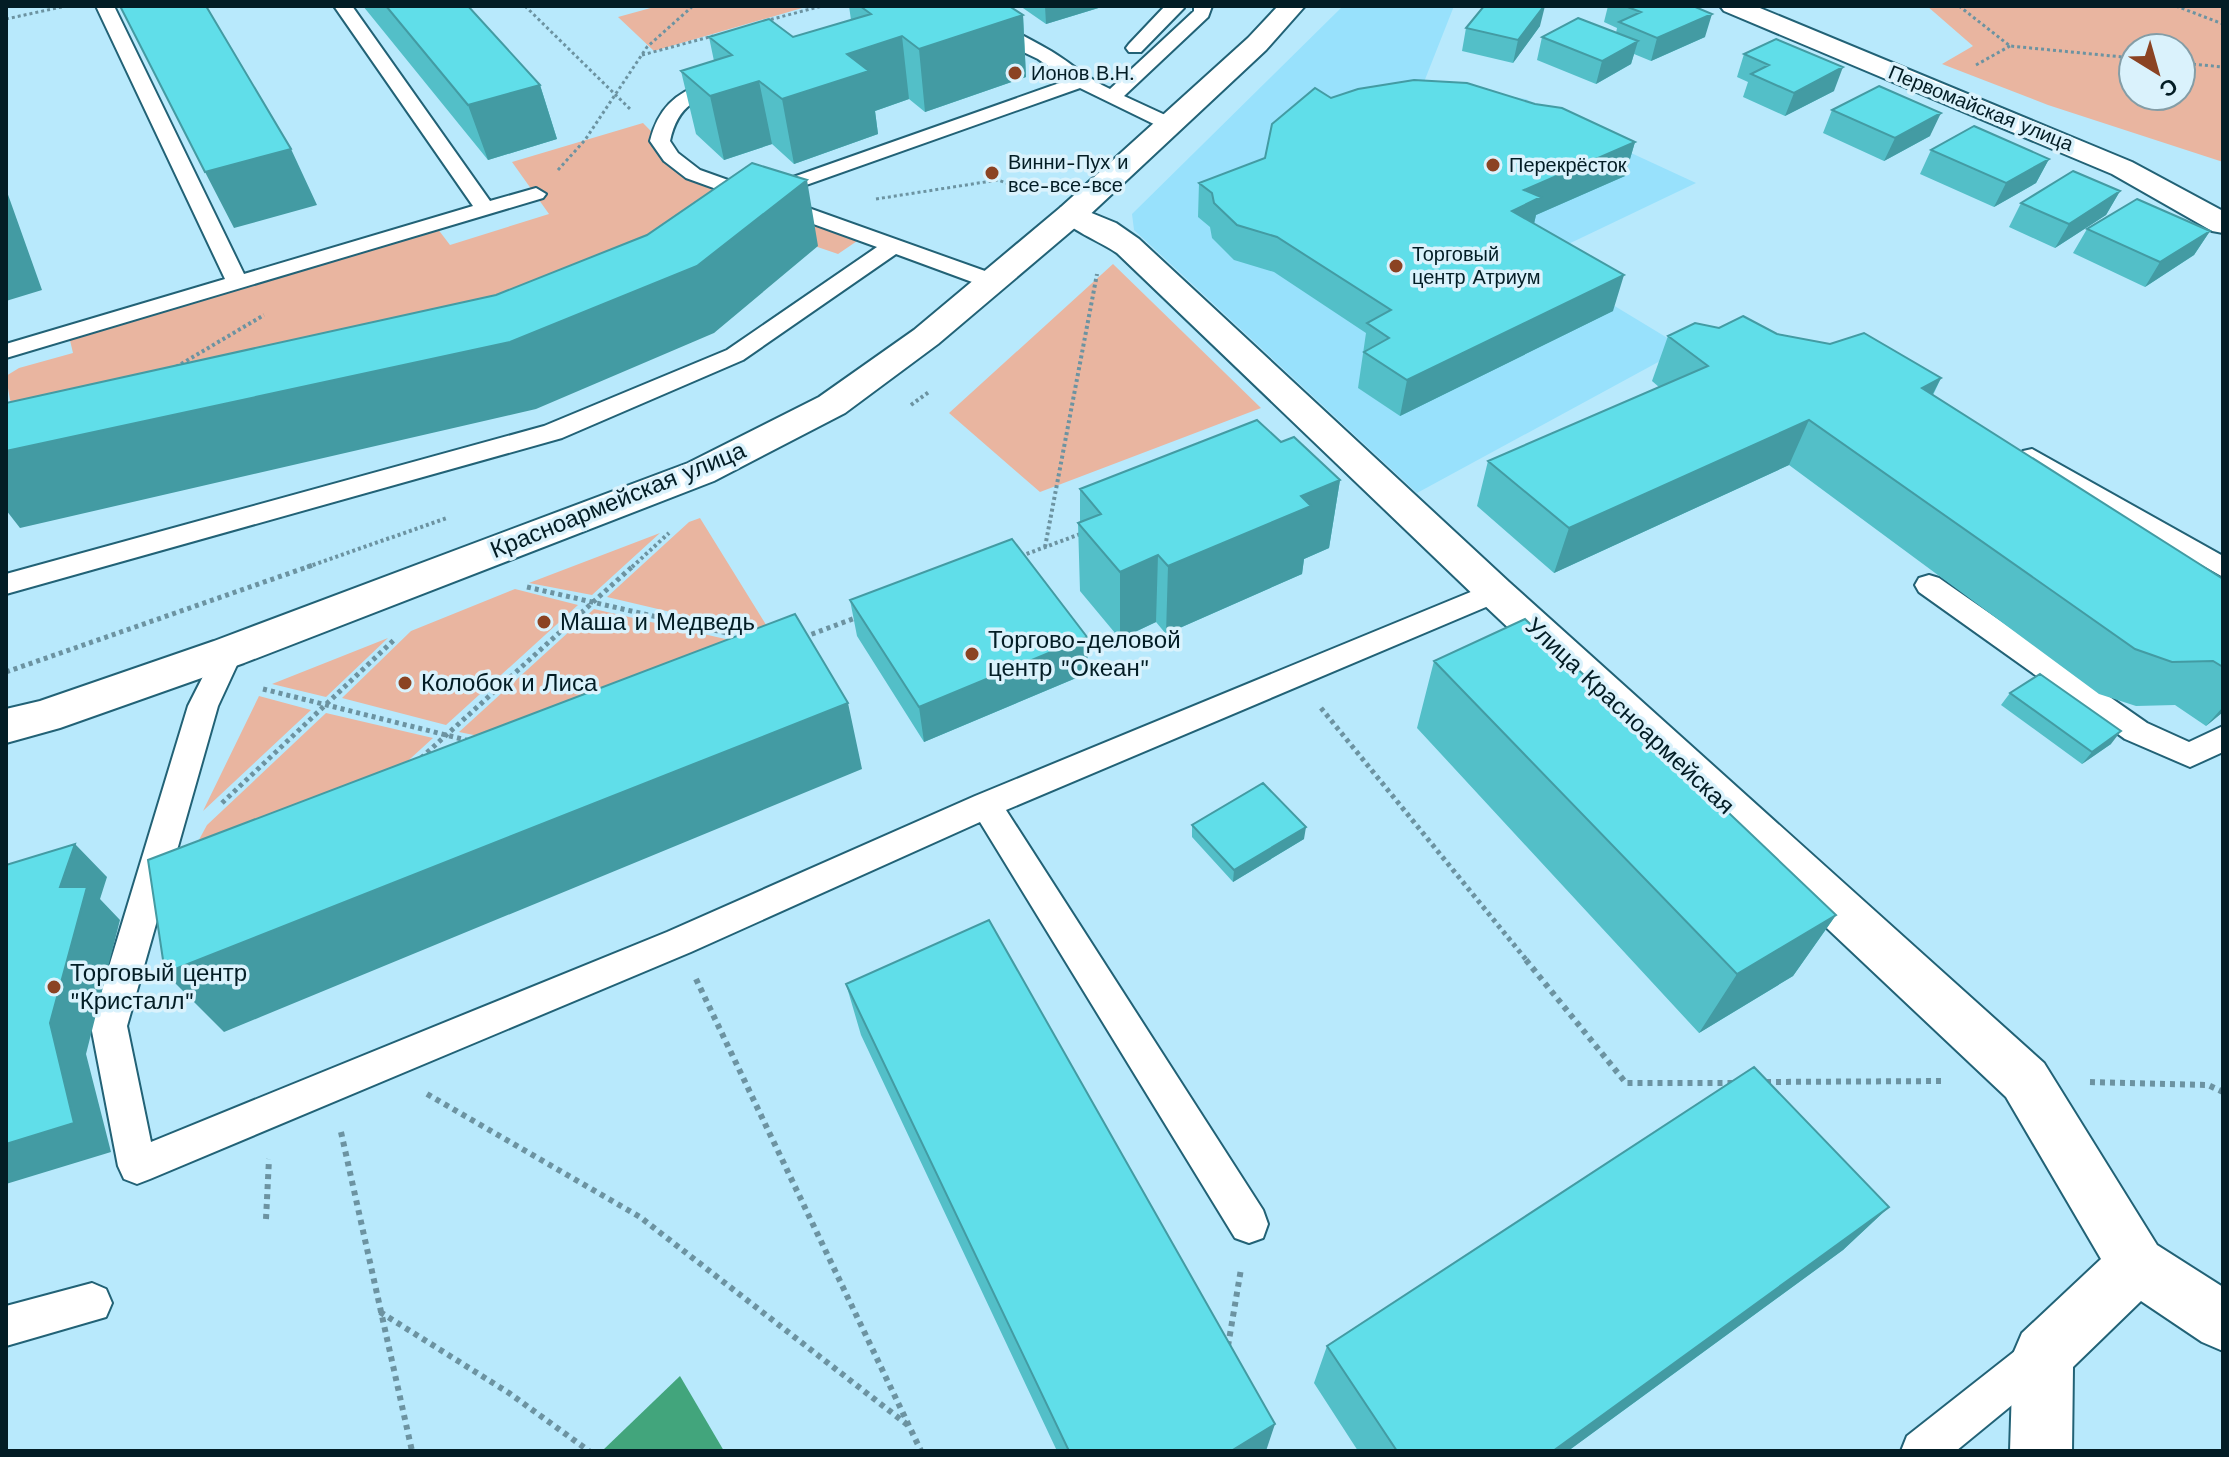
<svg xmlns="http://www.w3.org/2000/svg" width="2229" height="1457" font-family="'Work Sans',sans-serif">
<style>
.built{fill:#98e1fc}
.green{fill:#e9b5a0;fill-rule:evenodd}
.water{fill:#42a57c}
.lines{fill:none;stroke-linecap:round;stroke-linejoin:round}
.service-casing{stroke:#226276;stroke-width:4}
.minor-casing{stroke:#226276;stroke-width:4}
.tertiary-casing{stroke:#226276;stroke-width:4}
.secondary-casing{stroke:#226276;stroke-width:4}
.path-far3{stroke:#6c93a1;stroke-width:3;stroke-dasharray:3 3;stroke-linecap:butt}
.path-far2{stroke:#6c93a1;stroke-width:4;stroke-dasharray:3 3;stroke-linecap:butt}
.path-far1{stroke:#6c93a1;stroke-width:5;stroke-dasharray:4 4;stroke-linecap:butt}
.path{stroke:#6c93a1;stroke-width:6;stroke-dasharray:5 5;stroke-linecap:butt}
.service{fill:#fff;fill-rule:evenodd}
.minor{fill:#fff;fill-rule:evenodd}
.tertiary{fill:#fff;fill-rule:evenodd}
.secondary{fill:#fff;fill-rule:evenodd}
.wall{fill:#53bfc8}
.shaded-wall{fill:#439ba3}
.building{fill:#60dee9;stroke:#439ba3;stroke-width:2}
.poi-dot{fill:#8b4323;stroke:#daf2fc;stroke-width:3}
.labels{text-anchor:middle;stroke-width:7;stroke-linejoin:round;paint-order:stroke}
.far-poi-label{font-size:20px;fill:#031d25;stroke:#daf2fc;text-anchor:start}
.far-street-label{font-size:20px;fill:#031d25;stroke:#daf2fc}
.street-label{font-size:24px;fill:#031d25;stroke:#daf2fc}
.poi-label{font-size:24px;fill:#031d25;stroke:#daf2fc;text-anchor:start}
</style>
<rect width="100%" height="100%" fill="#b8e9fc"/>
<path class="built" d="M1343 6H1454L1424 82 1526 99 1590 134 1696 183 1537 259 1684 348 1417 493 1134 230 1132 214Z"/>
<path class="green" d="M658 6H809L654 51 618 17Z
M1927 6H2223V162L2048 105 1942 64 1973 46ZM2133 48H2181V96H2133Z
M643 123 693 174 863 237 838 254 765 229 25 419 10 400 6 376 19 368 73 353 68 332 434 224 450 245 549 214 512 162Z
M1113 264 1261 408 1040 492 949 413Z
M700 518 773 636 607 597 689 522Z
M660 533 592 595 529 583Z
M515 589 578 605 446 725 342 698 411 631Z
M594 609 756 646 508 742 459 732Z
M388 638 326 697 272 684Z
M259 696 311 710 203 811Z
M326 713 433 738 376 790 188 860 207 825Z"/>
<path class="water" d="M680 1376 724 1451H602Z"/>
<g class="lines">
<g class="service-casing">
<path id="service" d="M96 6H114L244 274 473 206 334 6H352L490 201 536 188 546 194 543 198 6 358V344L225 279Z
M927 6C970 6 1014 30 1051 51 1071 63 1088 79 1110 89L1194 11V6H1212L1208 17 1124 96 1176 120 1179 124 1176 128H1162L1080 88 775 196 999 276 1002 281 999 286H983L896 254 743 360 562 438 6 594V574L544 426 727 350 877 247 686 178 664 161 650 141C658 109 675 93 705 83 714 80 721 77 731 79L733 83 731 87C697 98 678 104 670 141L678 153 700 170 756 190 1068 80 1038 59Z
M1165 6 1184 8 1141 52H1129L1126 48 1129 44Z
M2032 449 2223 556V577L2023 463 2019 457 2023 451Z
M1929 575 1939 578 2147 723 2189 742 2223 726V752L2190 767 2125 739 1919 592 1915 585 1919 578Z
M1495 582 1505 585 1509 592 1505 599 1006 810 1263 1210 1268 1224 1263 1238 1249 1243 1235 1238 980 822 691 952 150 1179 137 1184 124 1179 118 1166 91 1026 188 706 219 645 229 642 239 645 243 652 218 706 127 1026 151 1142 667 932 975 796Z
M92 1283 106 1289 112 1303 106 1317 6 1346V1306Z
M2043 1334 2057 1340 2063 1354 2057 1368 1956 1451H1901L1907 1436 2029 1340Z"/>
</g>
<g class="minor-casing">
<path id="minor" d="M1072 205 1116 223 1139 239 1509 582 2044 1063 2157 1245 2223 1287V1351L2202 1342 2141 1301 2073 1367 2072 1451H2010L2013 1354 2022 1333 2101 1259 2006 1097 1481 602 1117 253C1101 242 1066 228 1057 214L1061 207Z"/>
</g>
<g class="tertiary-casing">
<path id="tertiary" d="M1720 6H1755L2132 162 2223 211V233L2212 231 2112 174 1724 11Z"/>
</g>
<g class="secondary-casing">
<path id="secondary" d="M1278 6H1305L1266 50 1083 221 938 344 845 413 714 481 244 663 60 728 6 743V709L40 701 214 641 688 463 819 397 914 330 1061 207 1248 38Z"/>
</g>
<path class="path-far3" d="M525 6 630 109
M1959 6 2010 46 2133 58
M2176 6 2223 24
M6 19 66 6
M765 21 822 6
M642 55 713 36
M2181 63 2223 67
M1976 65 2010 46
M558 170 585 140 647 47 693 6
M876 199 998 180 1031 192"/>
<path class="path-far2" d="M176 367 264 315
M911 405 929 392
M1045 547 1097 274
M1021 556 1083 533
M307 567 447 518
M632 567 669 533"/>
<path class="path-far1" d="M527 587 744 637
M804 637 858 617
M6 672 313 565
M263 689 470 741
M1321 708 1528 962
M421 758 634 565
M222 803 395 639"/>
<path class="path" d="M1526 960 1626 1083H1736
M696 979 921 1451
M1766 1082 1944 1081
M2090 1082 2208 1085 2223 1092
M427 1094 640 1217 909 1426
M341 1132 412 1451
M266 1219 269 1159
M380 1312 509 1393 589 1451
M1228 1346 1241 1269"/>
<use href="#service" class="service"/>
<use href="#minor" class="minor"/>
<use href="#tertiary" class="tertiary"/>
<use href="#secondary" class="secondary"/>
</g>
<path class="wall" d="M363 6H468L540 85 557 139 488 160Z
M849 6H1009L1023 15 1026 77 925 112 909 99 875 111 878 134 794 164 772 144 724 160 696 134 681 71 714 61 709 37H793L851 20Z
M1020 6H1105L1046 24Z
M1608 6H1693L1705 37 1651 61 1634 54 1631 64 1596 84 1537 60 1542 37 1616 33 1617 28 1604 22Z
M1540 26 1513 63 1462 51 1466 28Z
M1744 54 1834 91 1785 116 1743 97 1748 82 1737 77Z
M1331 98 1635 142 1625 176 1536 215 1534 224 1613 311 1400 416 1358 388 1366 333 1274 272 1234 260 1212 238 1210 227 1198 217 1199 183 1265 158Z
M1832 110 1930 136 1884 161 1823 133Z
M1931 150 2049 159 2036 183 1994 207 1920 174Z
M2120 191 2106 215 2055 248 2009 227 2021 203Z
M2087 229 2210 231 2194 255 2145 287 2073 253Z
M1719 328 1777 334 1941 378 1933 395 2223 579V712L2206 726 2175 705 2136 706 2099 694 1789 465 1554 573 1477 506 1488 461 1659 387 1652 381 1668 336Z
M1281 442 1340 480 1329 548 1304 559 1302 574 1166 634 1156 622 1120 639 1080 591 1078 523 1080 522V489Z
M850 600 1088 673 924 742 857 636Z
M1434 661 1836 915 1793 976 1699 1033 1417 728Z
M2010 693 2111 744 2082 764 2001 705Z
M1192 825 1304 839 1233 882 1192 837Z
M846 984 1266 1451H1057L861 1035Z
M1889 1207 1843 1250 1568 1451H1358L1314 1383 1327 1346Z"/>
<path class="shaded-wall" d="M1045 6H1105L1046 24Z
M1544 6H1545L1540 26 1513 63 1518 40Z
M1712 14 1705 37 1651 61 1657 38Z
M1023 15 1026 77 925 112 919 49Z
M902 36 909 99 875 111 878 134 794 164 782 99 847 54Z
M1638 41 1631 64 1596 84 1602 61Z
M1843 67 1834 91 1785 116 1794 93Z
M759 81 772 144 724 160 710 96Z
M540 85 557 139 488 160 468 105Z
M1941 113 1930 136 1884 161 1895 138Z
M1635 142 1625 176 1536 215 1532 232 1512 211 1524 190Z
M291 149 317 205 234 228 205 172Z
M2049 159 2036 183 1994 207 2006 183Z
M807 180 818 246 714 333 536 409 20 528 6 510V451L510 342Z
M6 189 42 290 6 301Z
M2120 191 2106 215 2055 248 2069 224Z
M2210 231 2194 255 2145 287 2160 262Z
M1624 275 1613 311 1400 416 1407 380Z
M1941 378 1917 424 1922 388Z
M1809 420 1789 465 1554 573 1569 528Z
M1340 480 1329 548 1304 559 1302 574 1166 634 1168 566 1301 496Z
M1158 555 1156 622 1120 639V572Z
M1087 637 1088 673 924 742 919 707Z
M848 703 862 769 224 1032 165 973Z
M2223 707V712L2206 726Z
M2121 731 2111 744 2082 764 2092 752Z
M1306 827 1304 839 1233 882 1234 870Z
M75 844 107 877 100 899 120 920 86 1054 111 1152 6 1184V1144L50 1023 60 887Z
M1836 915 1793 976 1699 1033 1737 974Z
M1889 1207 1843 1250 1568 1451H1553Z
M1275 1424 1266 1451H1231Z"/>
<path class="building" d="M120 6H206L291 149 205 172Z
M386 6H468L540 85 468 105Z
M860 6H1009L1023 15 919 49 902 36 847 54 869 71 782 99 759 81 710 96 681 71 732 55 709 37 769 19 793 37 871 14Z
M1484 6H1544L1518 40 1466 28Z
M1625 6H1693L1712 14 1657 38 1619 22 1641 12Z
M1578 18 1638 41 1602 61 1542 37Z
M1776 39 1843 67 1794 93 1751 74 1769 65 1744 54Z
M1414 80 1467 83 1535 104 1562 108 1635 142 1524 190 1541 197 1512 211 1624 275 1407 380 1364 352 1389 338 1367 323 1391 310 1277 237 1237 225 1214 203 1212 193 1199 183 1265 158 1272 124 1315 88 1331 98 1358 89Z
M1879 86 1941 113 1895 138 1832 110Z
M1974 126 2049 159 2006 183 1931 150Z
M752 163 807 180 697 266 510 342 6 451V403L496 295 647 235Z
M2073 171 2120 191 2069 224 2021 203Z
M2137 199 2210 231 2160 262 2087 229Z
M1743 316 1777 334 1830 344 1864 333 1941 378 1922 388 2223 579V667L2213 661 2172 662 2135 649 1809 420 1569 528 1488 461 1708 366 1668 336 1695 323 1719 328Z
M1257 420 1281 442 1294 437 1340 480 1301 496 1311 506 1168 566 1158 555 1120 572 1078 523 1101 514 1080 489Z
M1012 539 1087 637 919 707 850 600Z
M795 614 848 703 165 973 148 860Z
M1525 619 1836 915 1737 974 1434 661Z
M2040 674 2121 731 2092 752 2010 693Z
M1263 783 1306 827 1234 870 1192 825Z
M75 844 60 887H87L50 1023 74 1123 6 1144V865Z
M989 920 1275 1424 1231 1451H1069L846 984Z
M1754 1067 1889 1207 1553 1451H1397L1327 1346Z"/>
<g class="poi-dot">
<circle cx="1015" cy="73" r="8"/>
<circle cx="1493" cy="165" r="8"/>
<circle cx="992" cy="173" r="8"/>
<circle cx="1396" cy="266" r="8"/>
<circle cx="544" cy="622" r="8"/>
<circle cx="972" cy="654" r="8"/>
<circle cx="405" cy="683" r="8"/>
<circle cx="54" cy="987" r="8"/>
</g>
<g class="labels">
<g class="far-poi-label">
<text x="1031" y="80">Ионов В.Н.</text>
<text x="1008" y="169">Винни-Пух и<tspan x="1008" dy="23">все-все-все</tspan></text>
<text x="1509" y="172">Перекрёсток</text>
<text x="1412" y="261">Торговый<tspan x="1412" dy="23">центр Атриум</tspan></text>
</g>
<g class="far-street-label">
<text transform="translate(1981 108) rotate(22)" y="7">Первомайская улица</text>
</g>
<g class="street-label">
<text transform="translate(618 500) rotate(-22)" y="8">Красноармейская улица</text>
<text transform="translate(1630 716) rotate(43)" y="8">Улица Красноармейская</text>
</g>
<g class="poi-label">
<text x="560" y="630">Маша и Медведь</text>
<text x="988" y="648">Торгово-деловой<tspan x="988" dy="28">центр "Океан"</tspan></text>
<text x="421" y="691">Колобок и Лиса</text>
<text x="70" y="981">Торговый центр<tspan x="70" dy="28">"Кристалл"</tspan></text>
</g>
</g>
<rect width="2229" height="1457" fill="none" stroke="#031d25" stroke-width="16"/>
<g transform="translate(2157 72) rotate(143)"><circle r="38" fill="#daf2fc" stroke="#849da6" stroke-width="2"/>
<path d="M0-6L14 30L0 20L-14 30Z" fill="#8b4323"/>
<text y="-12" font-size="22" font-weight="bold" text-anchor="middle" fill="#031d25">С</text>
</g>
</svg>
